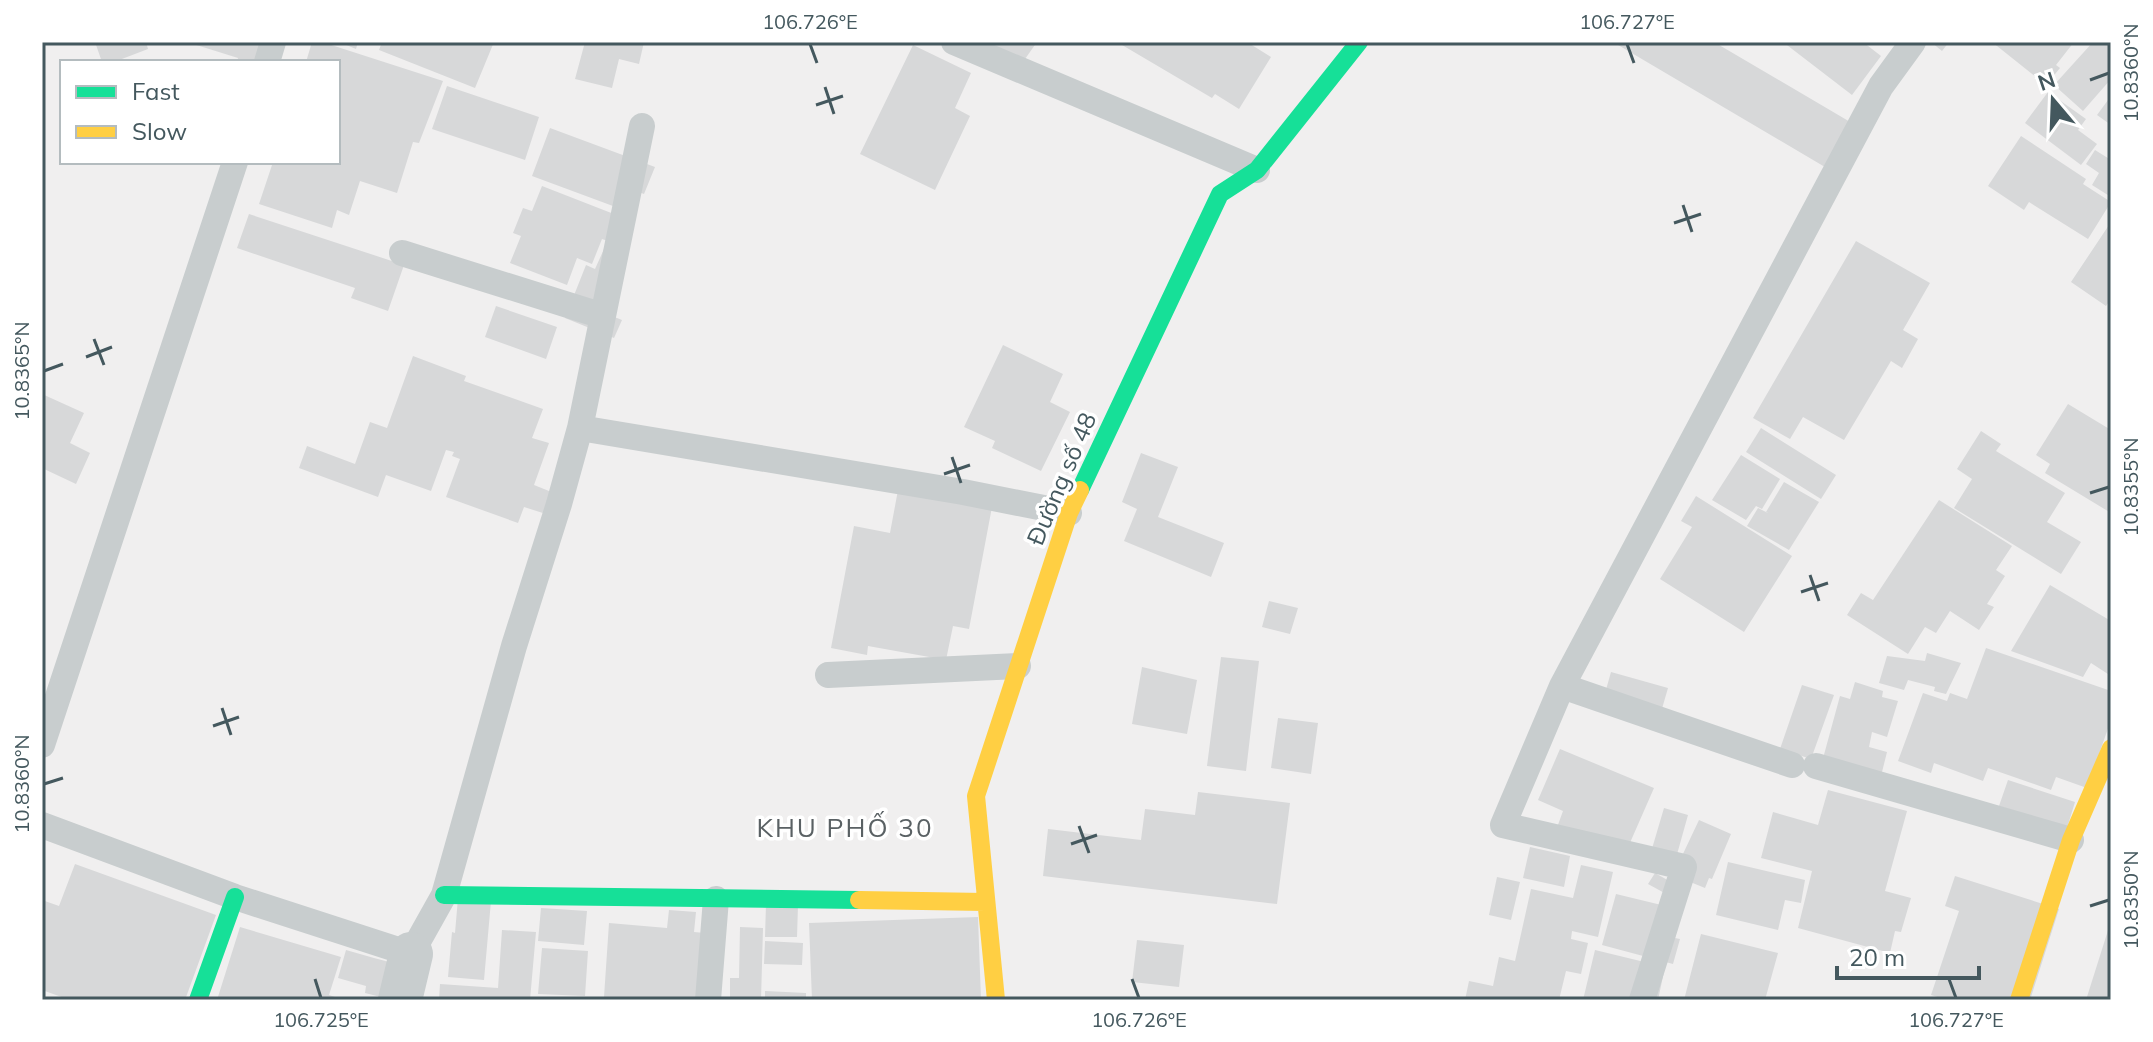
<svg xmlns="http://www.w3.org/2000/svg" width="2153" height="1042" font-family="Mulish,sans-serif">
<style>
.building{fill:#d7d8d9}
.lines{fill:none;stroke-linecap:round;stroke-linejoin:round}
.lane{stroke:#c8cdce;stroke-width:26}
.street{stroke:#c8cdce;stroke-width:44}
.fast{stroke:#16e098;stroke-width:18}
.slow{stroke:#ffcf43;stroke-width:18}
.ticks{fill:none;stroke:#44585e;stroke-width:3}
.labels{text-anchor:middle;stroke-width:7;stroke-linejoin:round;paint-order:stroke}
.street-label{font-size:24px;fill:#44585e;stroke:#fff}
.neighbourhood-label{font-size:26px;letter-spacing:2px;fill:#5a6164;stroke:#fff}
.neatline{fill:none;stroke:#44585e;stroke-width:3}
.ticks-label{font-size:20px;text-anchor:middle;fill:#44585e}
</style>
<rect width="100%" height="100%" fill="#f0efef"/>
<path class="building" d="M95 42H146L148 49 114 62H102Z
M277 42 270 62H237L238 58 190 43Z
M312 42H322L443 81 419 143 413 142 397 193 360 181 349 215 337 210 332 228 259 204 273 162H338V62H306Z
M339 42H358L356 49Z
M382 42H494L475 88 379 50Z
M585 42H644L639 64 619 59 612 88 575 79Z
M963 42H1037L1013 76Z
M1117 42H1247L1271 57 1239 109 1215 94 1212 98Z
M1613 42H1714L1857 126 1830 170Z
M1783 42H1863L1881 56 1852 95Z
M1931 42H1949L1942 51Z
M1992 42H2074L2056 65 2060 68 2046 85Z
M2093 42H2111V79L2083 111 2054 85Z
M913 45 971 73 955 108 970 116 935 190 860 154Z
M447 86 539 117 525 160 432 129Z
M2048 92 2086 119 2078 130 2097 144 2081 165 2025 123Z
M2111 96V125L2097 115Z
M550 128 655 167 644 194 628 188 621 209 532 176Z
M2021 136 2086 179 2083 184 2111 202 2088 239 2029 202 2024 210 1988 186Z
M2095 150 2111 160V197L2092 185 2099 173 2086 164Z
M542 186 619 216 608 241 602 239 592 264 577 258 567 285 510 263 521 236 513 233 523 208 532 211Z
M249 214 404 265 388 311 351 298 355 288 237 248Z
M2111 222V299L2106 306 2071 282Z
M1856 241 1930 283 1903 330 1918 339 1902 368 1891 361 1844 440 1803 417 1790 439 1753 418Z
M604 249 602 312 622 320 614 338 565 318 586 265 595 269Z
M496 306 557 327 546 359 485 337Z
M1003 345 1063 374 1050 402 1070 412 1041 471 992 448 995 441 964 427Z
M413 356 466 376 464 381 543 409 532 438 549 443 534 485 554 493 546 514 524 507 518 523 446 497 460 459 452 456 454 452 446 450 431 491 386 475 378 497 299 468 307 446 355 464 370 422 387 428Z
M42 394 84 413 70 443 90 453 76 484 42 468Z
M2068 404 2111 430V513L2045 473 2050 464 2036 455Z
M1761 428 1836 475 1821 499 1746 452Z
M1981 431 2001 444 1996 451 2065 493 2047 522 2081 542 2061 574 1954 508 1972 479 1957 469Z
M1141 453 1178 467 1158 517 1224 543 1211 577 1124 541 1137 509 1122 502Z
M1741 455 1780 479 1762 509 1756 506 1746 520 1712 500Z
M1784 482 1819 502 1789 550 1747 526 1758 508 1768 513 1766 512Z
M898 490 992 507 969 629 953 626 946 660 868 646 867 655 831 648 854 526 890 533Z
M1696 496 1792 556 1744 632 1660 579 1692 527 1681 521Z
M1939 500 2012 546 1996 570 2005 576 1987 604 1994 607 1979 630 1950 611 1936 633 1925 627 1908 654 1847 615 1861 593 1873 600Z
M2050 585 2111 621V676L2091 663 2083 677 2011 651Z
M1269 601 1298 608 1290 634 1262 627Z
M1986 648 2111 691V720L2087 788 2056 777 2051 790 1988 768 1983 781 1934 763 1931 773 1898 761 1923 693 1947 701 1950 693 1967 699Z
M1927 653 1961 663 1946 694 1934 691 1935 687 1908 680 1904 690 1879 683 1887 656 1925 661Z
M1221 657 1259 661 1246 771 1207 766Z
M1142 667 1197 680 1187 734 1132 724Z
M1611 672 1668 688 1659 719 1602 704Z
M1855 682 1883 691 1882 697 1898 701 1887 737 1872 732 1869 747 1887 752 1880 780 1822 762 1840 696 1850 699Z
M1802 685 1834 695 1811 759 1780 749Z
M1278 718 1318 723 1311 774 1271 768Z
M1560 749 1654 788 1622 861 1555 833 1563 811 1538 800Z
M2008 780 2075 802 2067 828 1999 806Z
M1828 790 1907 811 1885 891 1911 898 1901 932 1895 931 1890 953 1798 928 1812 871 1761 858 1773 812 1818 825Z
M1198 792 1290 803 1277 904 1043 876 1048 829 1141 840 1145 809 1195 815Z
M1664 808 1688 815 1676 858 1651 852Z
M1699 820 1731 834 1712 879 1709 878 1705 888 1673 875Z
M1530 847 1570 856 1564 887 1523 878Z
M1728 862 1805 880 1801 903 1785 900 1778 930 1716 915Z
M75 864 216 915 185 1000H70L42 990V900L59 906Z
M1581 865 1613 872 1598 937 1572 931 1571 939 1588 943 1581 974 1566 971 1559 1000H1465L1469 981 1493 986 1499 957 1515 961 1531 889 1573 898Z
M1655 873 1687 891 1681 902 1648 884Z
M1955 876 2059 909 2030 1000H1947L1931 995 1959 911 1945 906Z
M1497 877 1520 882 1511 920 1489 915Z
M1616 894 1682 910 1675 938 1680 939 1673 964 1602 945Z
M458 898 491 901 484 980 448 977 452 932 455 933Z
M766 904 798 905 797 937H765Z
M541 908 587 911 584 945 538 941Z
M669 910 696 912 694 932 716 934 711 1000H614L604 997 609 923 667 928Z
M978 917 981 1000H812L809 923Z
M2110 924 2111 1000H2086Z
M240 927 341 957 329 995 335 997 334 1000H217Z
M740 927 763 928 761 1000H730V978H739Z
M502 930 536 932 530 1000H439L440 984 498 988Z
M1701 934 1778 953 1765 1000H1684Z
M1137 940 1184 945 1179 987 1132 982Z
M765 941 803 943 802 965 764 964Z
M542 948 588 951 585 996 538 994Z
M346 950 374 958 427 972 393 1000 365 993 366 986 338 978Z
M1595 950 1665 967 1658 1000H1583Z
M765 991 806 993V1000H765Z"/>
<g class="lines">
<path class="lane" d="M954 42 1257 170
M267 62 273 42
M402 253 603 316
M580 428 963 492 1069 513
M828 675 1018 666
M1562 686 1792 765
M42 745 235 162
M1816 766 2071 840
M42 825 235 897 411 954 444 895 514 646 559 504 580 428 642 126
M708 1000 716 899
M1642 1000 1684 867 1503 825 1562 686 1881 86 1913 42"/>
<path class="street" d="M400 1000 411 954"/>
<path class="fast" d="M1080 490 1220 194 1257 170 1359 42
M444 895 859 900
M198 1000 235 897"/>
<path class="slow" d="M859 900 985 902
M996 1000 976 796 1069 513 1080 490
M2019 1000 2071 840 2111 748"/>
</g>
<path class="ticks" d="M810 44 817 63M1627 44 1634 63M2090 80 2109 73M825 87 834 114M816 105 843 96M1683 205 1692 232M1674 223 1701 214M94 339 104 365M86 357 112 347M44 371 63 364M952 457 961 483M944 474 970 465M2090 493 2109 487M1810 575 1819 601M1801 592 1828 583M222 708 231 735M213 726 239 717M44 784 63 778M1079 826 1089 853M1071 844 1097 835M2090 906 2109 900M315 979 321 998M1132 979 1139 998M1949 979 1956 998"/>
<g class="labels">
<g class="street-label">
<text transform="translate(1062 479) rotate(-67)" y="8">Đường số 48</text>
</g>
<g class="neighbourhood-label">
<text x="845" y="837">KHU PHỐ 30</text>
</g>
</g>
<rect width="2153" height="1042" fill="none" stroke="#ffffff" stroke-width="88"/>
<rect x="60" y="60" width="280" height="104" fill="#ffffff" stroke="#b4bcbf" stroke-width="2"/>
<rect x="76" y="86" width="40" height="12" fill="#16e098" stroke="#b4bcbf" stroke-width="2"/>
<text x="132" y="100" font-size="24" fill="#44585e">Fast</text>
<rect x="76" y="126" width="40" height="12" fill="#ffcf43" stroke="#b4bcbf" stroke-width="2"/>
<text x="132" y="140" font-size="24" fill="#44585e">Slow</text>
<g transform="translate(2053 100) rotate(341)" stroke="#ffffff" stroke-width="6" paint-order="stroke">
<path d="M0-6L14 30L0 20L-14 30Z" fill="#44585e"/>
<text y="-12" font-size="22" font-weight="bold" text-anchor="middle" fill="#44585e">N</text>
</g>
<path d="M1837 966v12h142v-12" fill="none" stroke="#44585e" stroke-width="4"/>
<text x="1849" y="966" font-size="24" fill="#44585e" stroke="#ffffff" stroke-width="6" paint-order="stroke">20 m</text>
<rect x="44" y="44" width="2065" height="954" class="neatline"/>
<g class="ticks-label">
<text x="810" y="29">106.726°E</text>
<text x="1627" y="29">106.727°E</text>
<text transform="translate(2131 73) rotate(-90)" y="7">10.8360°N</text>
<text transform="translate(22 371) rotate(-90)" y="7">10.8365°N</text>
<text transform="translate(2131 487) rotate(-90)" y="7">10.8355°N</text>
<text transform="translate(22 784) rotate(-90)" y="7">10.8360°N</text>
<text transform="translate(2131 900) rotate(-90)" y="7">10.8350°N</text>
<text x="321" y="1027">106.725°E</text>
<text x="1139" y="1027">106.726°E</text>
<text x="1956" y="1027">106.727°E</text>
</g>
</svg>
